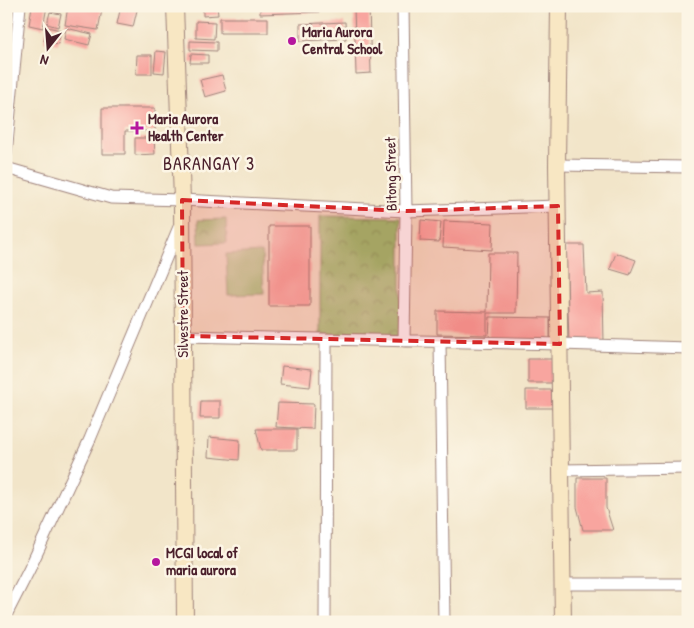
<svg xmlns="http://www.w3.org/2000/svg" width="694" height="628" font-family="'Patrick Hand',sans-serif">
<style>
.park{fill:url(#park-crowns);stroke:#72724e}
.pitch{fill:#99c472;stroke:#72724e}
.building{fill:#f8a59f}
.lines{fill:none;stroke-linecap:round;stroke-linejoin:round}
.street-casing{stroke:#9e827a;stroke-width:13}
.secondary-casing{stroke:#9e827a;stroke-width:18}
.street{stroke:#fff;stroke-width:11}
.secondary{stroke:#f8e7c3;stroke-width:16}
.marked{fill:#d62828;fill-opacity:0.2;stroke:#d62828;stroke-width:4;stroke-dasharray:10 6;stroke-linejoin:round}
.poi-dot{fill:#b5179e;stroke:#fcf5e5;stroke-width:2}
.labels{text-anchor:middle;stroke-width:5;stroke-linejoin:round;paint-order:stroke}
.poi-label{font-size:15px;font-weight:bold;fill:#4a1f2b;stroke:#fcf5e5;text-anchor:start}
.street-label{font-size:15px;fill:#4a1f2b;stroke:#fcf5e5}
.quarter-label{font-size:18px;letter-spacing:1px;fill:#4a1f2b;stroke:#fcf5e5}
</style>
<defs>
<pattern id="park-crowns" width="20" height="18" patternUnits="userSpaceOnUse" patternTransform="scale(1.25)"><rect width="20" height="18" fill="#99c472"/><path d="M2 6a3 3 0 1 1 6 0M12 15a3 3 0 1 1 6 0" fill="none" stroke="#7f9f5e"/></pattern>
</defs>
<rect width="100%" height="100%" fill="#fcf5e5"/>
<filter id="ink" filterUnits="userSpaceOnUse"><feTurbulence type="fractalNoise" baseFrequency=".02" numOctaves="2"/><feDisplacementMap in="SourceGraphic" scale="10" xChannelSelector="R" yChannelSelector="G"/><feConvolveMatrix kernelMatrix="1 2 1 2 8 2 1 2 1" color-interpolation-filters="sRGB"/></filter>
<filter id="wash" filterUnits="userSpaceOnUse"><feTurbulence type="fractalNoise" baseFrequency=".0096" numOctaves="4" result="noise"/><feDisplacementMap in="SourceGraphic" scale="20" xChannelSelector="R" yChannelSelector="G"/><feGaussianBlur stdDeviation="1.12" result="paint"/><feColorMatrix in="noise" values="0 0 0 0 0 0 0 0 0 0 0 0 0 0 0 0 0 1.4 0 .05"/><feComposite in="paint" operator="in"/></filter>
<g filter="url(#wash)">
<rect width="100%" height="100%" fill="#f2e5c9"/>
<path class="park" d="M320 216 401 217V336L320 335Z
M226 219 227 243 199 244 198 220Z"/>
<path class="pitch" d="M262 252 264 294 228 295 226 254Z"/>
<g id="blocks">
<path class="building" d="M32 6H47L43 28 29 25Z
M68 6H81L102 10 98 30 65 25Z
M121 6H138L133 27 117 24Z
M203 6H217L218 15 203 16Z
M260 6H320V12L260 14Z
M354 6H369L371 73 356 74Z
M50 12 61 14 58 27 47 24Z
M220 18H268V33H220Z
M196 21 215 22 214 39 196 38Z
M345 22 346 39 300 41V24Z
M47 27 61 30 58 44 44 41Z
M66 28 92 34 89 45 64 39Z
M190 41 217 42V51L190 50Z
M156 51 166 52 164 73 154 72Z
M191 54 208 55V63H190Z
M137 55H152V74H136Z
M222 75 226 91 205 97 200 80Z
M102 108H155V131H125V154H102Z
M135 138H154L155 154 135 155Z
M421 220 441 222 439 242 420 241Z
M444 221 493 223 492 250 443 247Z
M269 226H310V306H269Z
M566 245H584L586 293 603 292 604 343H569Z
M488 253H517L516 313H487V335L437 334V311L487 312Z
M616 253 636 260 630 275 610 269Z
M490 317 550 318V341L489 340Z
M528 359H554V383H528Z
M282 366 312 369 310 387 280 384Z
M526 390H554V408H526Z
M201 401H220V418H200Z
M278 403 314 404 313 429 276 427Z
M256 429H297V450H261Z
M209 437 240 440 239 460 208 457Z
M577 478H606V508L613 530H583L577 507Z"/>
</g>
</g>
<g filter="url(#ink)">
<use href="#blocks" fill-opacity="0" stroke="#9e827a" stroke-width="1"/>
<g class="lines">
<g class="street-casing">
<path id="street" d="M403 6 406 211 404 341
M6 154 20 6
M557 165 688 167
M6 168 111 198 182 200 406 211 558 206
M183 336 560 344 688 348
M440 342 444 622
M562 470 688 468
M562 584H688
M6 615 29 570 90 439 179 227
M325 622 326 340"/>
</g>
<g class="secondary-casing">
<path id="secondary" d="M175 6 182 200 185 622
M559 6 557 165 563 622"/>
</g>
<use href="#street" class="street"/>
<use href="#secondary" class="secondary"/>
</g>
</g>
<path class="marked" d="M182 200 406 211 558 206 560 344 183 336Z"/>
<g class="poi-dot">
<circle cx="292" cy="41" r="5"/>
<path d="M134.5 120.5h5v5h5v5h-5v5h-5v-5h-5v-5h5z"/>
<circle cx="156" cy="562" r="5"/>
</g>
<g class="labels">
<g class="poi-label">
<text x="302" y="37">Maria Aurora<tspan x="302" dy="17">Central School</tspan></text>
<text x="148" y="124">Maria Aurora<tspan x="148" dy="17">Health Center</tspan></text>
<text x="166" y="558">MCGI local of<tspan x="166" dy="17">maria aurora</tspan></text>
</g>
<g class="street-label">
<text transform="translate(391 174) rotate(-91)" y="5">Bitong Street</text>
<text transform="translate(183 314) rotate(-90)" y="5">Silvestre Street</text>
</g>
<g class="quarter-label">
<text x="209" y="170">BARANGAY 3</text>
</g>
</g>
<rect width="694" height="628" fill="none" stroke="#fcf5e5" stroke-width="25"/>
<g transform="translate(48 48) rotate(197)" stroke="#fcf5e5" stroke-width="4" paint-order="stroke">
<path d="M0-4L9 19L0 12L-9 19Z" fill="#4a1f2b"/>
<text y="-8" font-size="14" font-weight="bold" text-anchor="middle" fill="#4a1f2b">N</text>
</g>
</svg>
